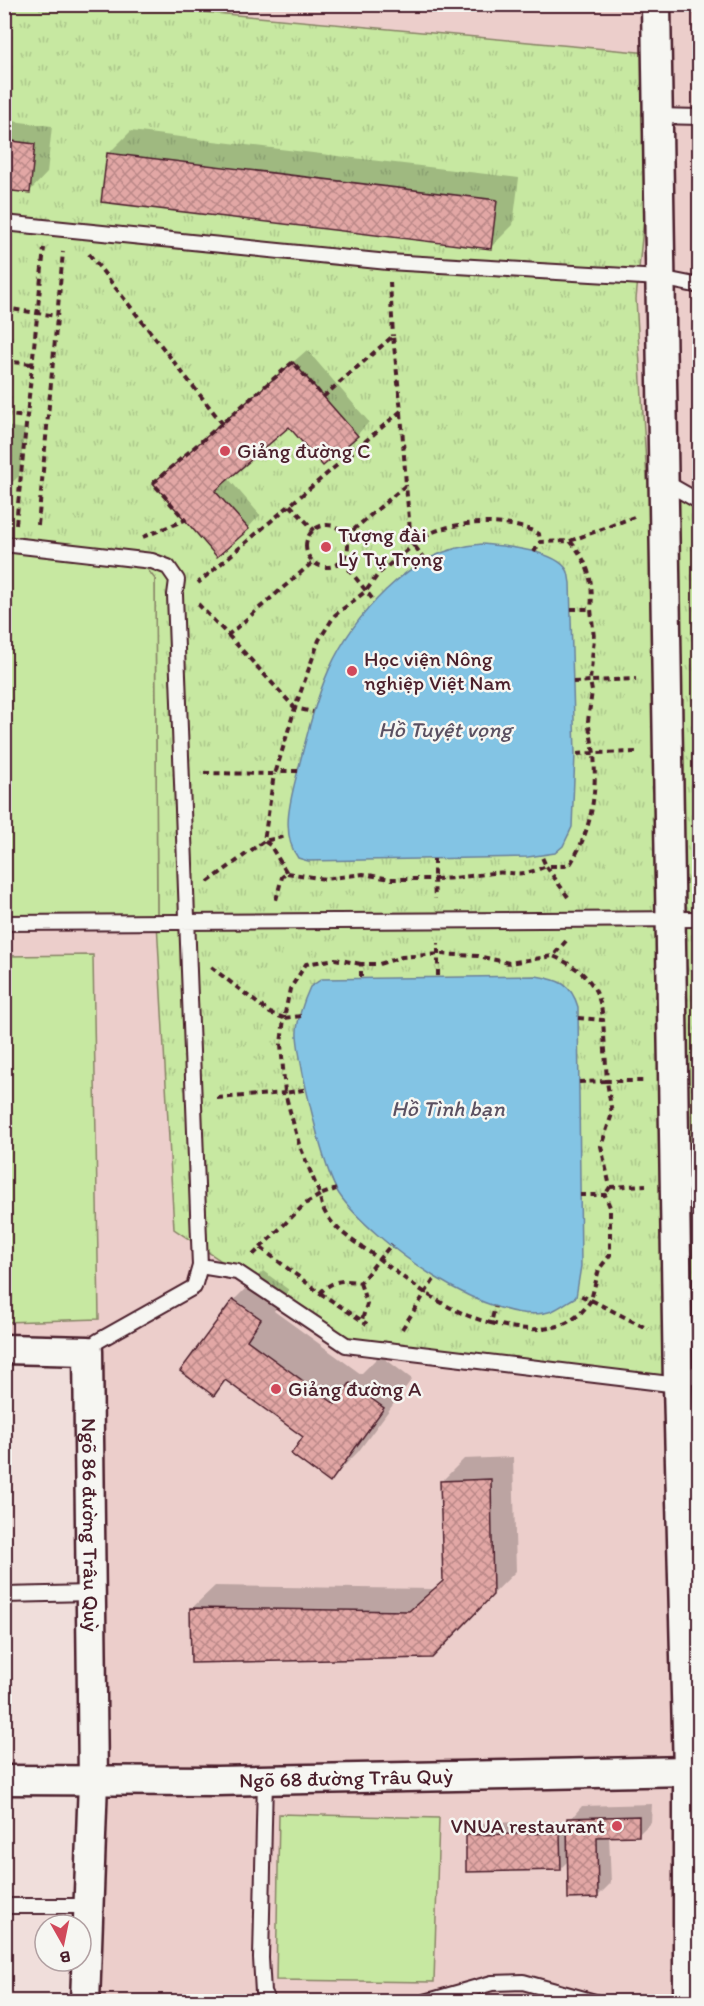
<svg xmlns="http://www.w3.org/2000/svg" width="704" height="2006" font-family="Itim,sans-serif">
<style>
.built{fill:#eccecb}
.grass{fill:url(#grass-tufts);stroke:#888466;stroke-width:1.5}
.green{fill:#c7e8a1;stroke:#888466;stroke-width:1.5}
.water{fill:#83c4e4;stroke:#6c829a;stroke-width:1.5}
.shadow{fill:#0003}
.building{fill:url(#building-cross-hatch);stroke:#4a1f2b;stroke-width:1.5}
.lines{fill:none;stroke-linecap:round;stroke-linejoin:round}
.service-casing{stroke:#4a1f2b;stroke-width:18}
.minor-casing{stroke:#4a1f2b;stroke-width:33}
.path{stroke:#4a1f2b;stroke-width:4;stroke-dasharray:6 4.5;stroke-linecap:butt}
.service{stroke:#f6f6f2;stroke-width:14}
.minor{stroke:#f6f6f2;stroke-width:28}
.poi-dot{fill:#d1495b;stroke:#f6f6f2;stroke-width:2}
.labels{text-anchor:middle;stroke-width:5;stroke-linejoin:round;paint-order:stroke}
.poi-label{font-size:21px;fill:#4a1f2b;stroke:#f6f6f2;text-anchor:start}
.street-label{font-size:21px;fill:#4a1f2b;stroke:#f6f6f2}
.water-label{font-size:22px;font-style:italic;fill:#5b5162;stroke:#f6f6f2}
</style>
<defs>
<pattern id="grass-tufts" width="24" height="20" patternUnits="userSpaceOnUse" patternTransform="scale(1.5)"><rect width="24" height="20" fill="#c7e8a1"/><path d="M3 7l-1-3M5 7V3M7 7l1-3M15 17l-1-3M17 17v-4M19 17l1-3" fill="none" stroke="#acc78b"/></pattern>
<pattern id="building-cross-hatch" width="8" height="8" patternUnits="userSpaceOnUse" patternTransform="scale(1.5)"><rect width="8" height="8" fill="#e2a7a5"/><path d="M0 0l8 8M0 8l8-8" fill="none" stroke="#b98787"/></pattern>
</defs>
<rect width="100%" height="100%" fill="#f0dedb"/>
<filter id="ink" filterUnits="userSpaceOnUse"><feTurbulence type="fractalNoise" baseFrequency=".0167" numOctaves="2"/><feDisplacementMap in="SourceGraphic" scale="12" xChannelSelector="R" yChannelSelector="G"/><feConvolveMatrix kernelMatrix="1 2 1 2 8 2 1 2 1" color-interpolation-filters="sRGB"/></filter>
<g filter="url(#ink)">
<path class="built" d="M4 5H699V2001H91L92 1339H4Z"/>
<path class="grass" d="M5 5H127L660 54 636 299 647 480 700 502 699 1774 676 1386 346 1345 174 1229 157 922 155 579 5 544Z"/>
<path class="green" d="M4 544 145 566 155 579 157 922 5 923Z
M93 955 99 1319 5 1322V956Z
M279 1814 439 1818 434 1982 276 1980Z"/>
<path class="water" d="M482 544C503 546 555 550 567 570 569 573 569 579 570 583L575 754 572 827 563 846 555 853 528 857 308 861 298 858C279 832 292 795 299 766 318 692 330 644 386 590 414 563 443 547 482 544Z
M536 976C559 980 571 983 578 1007L581 1266 576 1297C568 1301 560 1308 552 1311 494 1331 370 1240 339 1194 323 1170 300 1068 297 1036 296 1022 304 1000 310 987L322 979Z"/>
<path class="shadow" d="M4 120 52 126 47 173 29 192 4 189Z
M131 131 519 178 513 225 490 248 108 154Z
M307 350 369 422 357 435 290 425 228 478 260 515 248 528 155 483Z
M4 426 25 429 19 476 4 490Z
M263 1271 289 1290 274 1311 361 1374 380 1355 412 1379 358 1452 329 1481 306 1437 227 1380 213 1394 182 1371 234 1300Z
M513 1457 516 1571 431 1657 192 1608 215 1586 434 1589 444 1579 441 1482 464 1459Z
M652 1804 651 1822 638 1835H609L611 1883 598 1896 569 1860 560 1869 467 1836 480 1823 569 1821 582 1806Z"/>
<path class="building" d="M4 140 35 144 30 193 4 190Z
M107 153 497 200 491 249 101 202Z
M293 362 358 436 323 466 289 427 215 491 249 529 217 557 153 483Z
M233 1299 261 1319 247 1340 335 1404 350 1383 384 1408 330 1483 291 1454 303 1437 225 1380 214 1396 180 1371Z
M491 1479 493 1595 432 1658 191 1663 190 1608 409 1611 443 1581 440 1481Z
M639 1816V1836L597 1837 598 1898 568 1899 567 1818Z
M560 1833 561 1870 466 1872V1835Z"/>
<g class="lines">
<g class="service-casing">
<path id="service" d="M657 116 700 117
M4 223 388 262 660 278 700 286
M663 481 700 502
M4 544 152 561 168 567 177 580 175 595 200 1266 194 1287 98 1341 88 1351
M4 923 700 919
M200 1266 237 1272 346 1345 678 1385 700 1371
M4 1595 90 1593
M265 1779 261 1958 263 1992 268 2002
M4 1906H88
M425 2002 492 1983 523 1982 595 2002"/>
</g>
<g class="minor-casing">
<g id="minor">
<path d="M656 4 678 1385 688 1771V2002"/>
<path id="s1" d="M4 1349 88 1351 93 1781 85 2002"/>
<path id="s2" d="M4 1780 217 1781 688 1771"/>
</g>
</g>
<path class="path" d="M89 254 222 423
M390 282 393 336
M4 308 57 316
M4 361 31 364
M4 414 25 417
M290 505 314 530
M16 524 44 248
M38 525 63 252
M306 546a21 21 0 1 1 42 0a21 21 0 1 1-42 0Z
M143 537 185 520 153 483 293 362 323 397 393 336 401 411 198 583
M345 537 406 485 401 412
M570 541 634 517
M534 552 540 542 570 541C588 561 594 582 591 609
M425 560 414 545C436 519 510 517 539 534L540 542
M342 561 375 602
M198 604 228 635 313 562
M571 609H591L594 638 590 681 636 679
M228 635 295 708 319 640 335 615 366 591 379 573 414 545 411 542 406 485
M573 682 590 681 592 691 588 721 594 753 639 752
M298 771H276L295 708 313 712
M204 773 274 774
M434 859V879C452 879 468 876 486 874 513 869 517 880 546 866L541 855
M287 873 325 879 363 874 390 879H434L435 899
M208 882 264 841 274 774
M568 897 546 866H565L571 863C592 828 597 794 594 753L575 754
M276 900 282 877 287 873 270 845 264 841 287 836
M566 941 553 956C585 970 600 986 603 1020
M211 967 270 1013 284 1018 281 1044 285 1093 308 1089
M438 976V943
M361 977V964H379L402 957 439 954 478 956 509 963 553 956
M301 1016 284 1018 290 989 306 964 335 959 361 964
M578 1018 603 1020 607 1081H643
M579 1082 607 1081 612 1114 601 1146 610 1187 605 1195
M217 1098 285 1093 299 1144 320 1195 336 1189
M610 1187 646 1185
M580 1195H605L610 1207V1255L599 1269 591 1300 648 1329
M261 1248 320 1293C332 1280 344 1279 360 1283L379 1259C413 1285 449 1313 491 1323L495 1307
M253 1255 305 1204 320 1195C322 1226 357 1242 379 1259L392 1244
M360 1283 367 1304 362 1320
M320 1293 367 1324
M491 1323C528 1332 569 1336 591 1300L577 1294
M402 1329 435 1278"/>
<use href="#service" class="service"/>
<use href="#minor" class="minor"/>
</g>
</g>
<g class="poi-dot">
<circle cx="225" cy="451" r="6"/>
<circle cx="326" cy="547" r="6"/>
<circle cx="352" cy="671" r="6"/>
<circle cx="276" cy="1389" r="6"/>
<circle cx="617" cy="1826" r="6"/>
</g>
<g class="labels">
<g class="poi-label">
<text x="237" y="458">Giảng đường C</text>
<text x="338" y="542">Tượng đài<tspan x="338" dy="24">Lý Tự Trọng</tspan></text>
<text x="364" y="666">Học viện Nông<tspan x="364" dy="24">nghiệp Việt Nam</tspan></text>
<text x="288" y="1396">Giảng đường A</text>
<text x="605" y="1833" text-anchor="end">VNUA restaurant</text>
</g>
<g class="street-label">
<text dy="7" stroke="none"><textPath href="#s1" startOffset="258">Ngõ 86 đường Trâu Quỳ</textPath></text>
<text dy="7" stroke="none"><textPath href="#s2" startOffset="342">Ngõ 68 đường Trâu Quỳ</textPath></text>
</g>
<g class="water-label">
<text x="445" y="737">Hồ Tuyệt vọng</text>
<text x="448" y="1116">Hồ Tình bạn</text>
</g>
</g>
<rect width="704" height="2006" fill="none" stroke="#f6f6f2" stroke-width="24"/>
<rect x="12" y="12" width="680" height="1982" fill="none" stroke="#4a1f2b" stroke-width="2" filter="url(#ink)"/>
<g transform="translate(63 1943) rotate(171)"><circle r="28" fill="#f6f6f2" stroke="#b1a0a2" stroke-width="1.5"/>
<path d="M0-4.5L10 22L0 15L-10 22Z" fill="#d1495b"/>
<text y="-9" font-size="16" font-weight="bold" text-anchor="middle" fill="#4a1f2b">B</text>
</g>
</svg>
